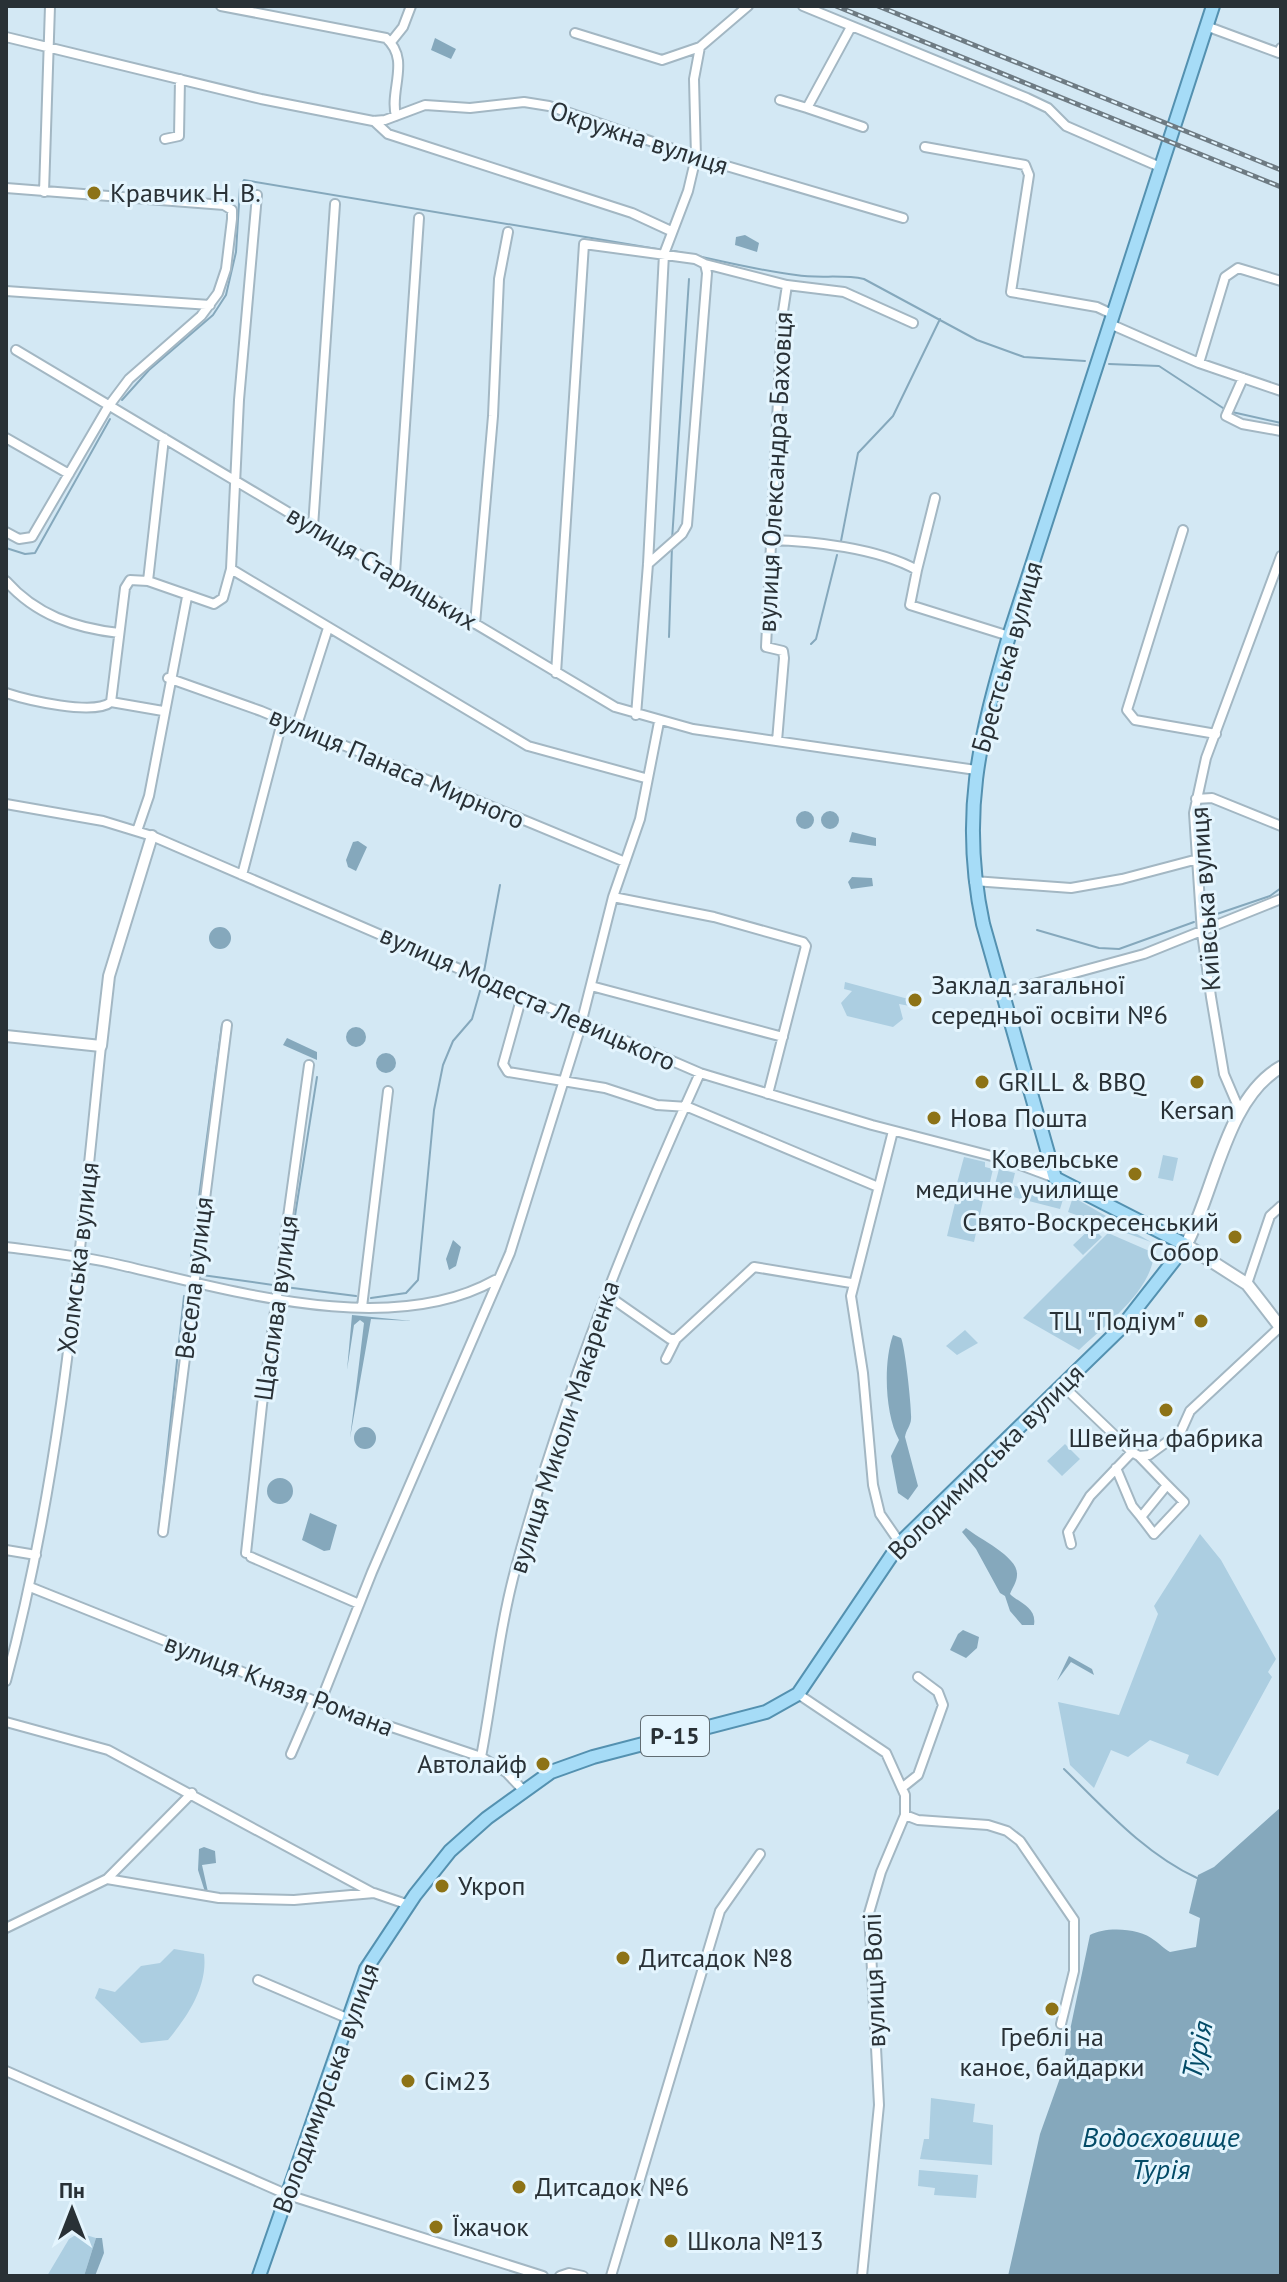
<svg xmlns="http://www.w3.org/2000/svg" width="1287" height="2282" font-family="'PT Sans',sans-serif">
<style>
.green{fill:#accee1}
.water{fill:#85a8bc}
.lines{fill:none;stroke-linecap:round;stroke-linejoin:round}
.stream{stroke:#85a8bc;stroke-width:2}
.minor-casing{stroke:#a3b7c3;stroke-width:12}
.tertiary-casing{stroke:#a3b7c3;stroke-width:14}
.secondary-casing{stroke:#a3b7c3;stroke-width:15}
.primary-casing{stroke:#5491b0;stroke-width:16}
.minor{stroke:#fff;stroke-width:8}
.tertiary{stroke:#fff;stroke-width:10}
.secondary{stroke:#fff;stroke-width:11}
.primary{stroke:#a6dcf7;stroke-width:12}
.rail-casing{stroke:#6e7b83;stroke-width:5}
.rail{stroke:#e4f5fe;stroke-width:2;stroke-dasharray:6;stroke-linecap:butt}
.poi-dot{fill:#8d7317;stroke:#e4f5fe;stroke-width:3}
.labels{text-anchor:middle;stroke-width:6;stroke-linejoin:round;paint-order:stroke}
.shield{fill:#e4f5fe;stroke:#616c72;stroke-width:2}
.shield-label{font-size:24px;font-weight:bold;fill:#293136}
.street-label{font-size:26px;fill:#293136;stroke:#e4f5fe}
.poi-label{font-size:26px;fill:#293136;stroke:#e4f5fe;text-anchor:start}
.water-label{font-size:28px;font-style:italic;fill:#034b67;stroke:#e4f5fe}
</style>
<rect width="100%" height="100%" fill="#d3e8f4"/>
<path class="green" d="M845 982 912 1000 910 1006 899 1004 903 1019 893 1027 847 1016 841 1003 852 991 844 989Z
M1163 1155 1178 1158 1173 1181 1158 1178Z
M964 1157 985 1162V1167L993 1169 988 1191 957 1183Z
M999 1169 1015 1173 1012 1185 1045 1194 1049 1182 1065 1193 1060 1209 993 1192Z
M957 1195 983 1201 974 1242 947 1236Z
M1073 1197 1151 1242 1068 1212Z
M1092 1227 1102 1237 1083 1255 1073 1245Z
M1108 1233 1154 1253C1152 1291 1105 1325 1079 1350L1023 1318Z
M965 1330 978 1343 957 1355 946 1346Z
M1065 1444 1080 1459 1062 1476 1047 1461Z
M1200 1534 1221 1560 1276 1659 1268 1672 1272 1677 1218 1776 1186 1763 1189 1755 1150 1740 1128 1757 1111 1750 1094 1788 1070 1765 1058 1702 1119 1715 1158 1614 1154 1606Z
M174 1949 204 1954C208 1986 188 2016 168 2040L141 2043 95 1998 99 1988 115 1992 141 1966 160 1963Z
M931 2098 975 2104 973 2122 993 2125 992 2165 920 2159 924 2139H929Z
M919 2170 978 2175 976 2198 934 2195 935 2188 918 2186Z
M79 2233 96 2238 84 2276H47L69 2239Z"/>
<path class="water" d="M435 38 456 49 451 59 431 50Z
M745 235 759 243 757 252 735 245 736 237Z
M821 820a9 9 0 1 1 18 0a9 9 0 1 1-18 0Z
M796 820a9 9 0 1 1 18 0a9 9 0 1 1-18 0Z
M852 832 876 838V846L849 842Z
M358 841 367 847 356 871 348 867 346 860 353 842Z
M852 877 872 878 873 886 851 889 848 882Z
M209 938a11 11 0 1 1 22 0a11 11 0 1 1-22 0Z
M346 1037a10 10 0 1 1 20 0a10 10 0 1 1-20 0Z
M287 1038 317 1052V1060L283 1045Z
M376 1063a10 10 0 1 1 20 0a10 10 0 1 1-20 0Z
M453 1240 461 1247 456 1266 449 1270 446 1259Z
M352 1315 412 1321 371 1319 350 1438 364 1323 360 1320 354 1325 347 1370Z
M893 1335 901 1338C905 1345 912 1410 911 1419 911 1425 906 1430 905 1437L918 1486 908 1500 898 1493 891 1456 899 1440C885 1415 883 1363 893 1335Z
M354 1438a11 11 0 1 1 22 0a11 11 0 1 1-22 0Z
M267 1491a13 13 0 1 1 26 0a13 13 0 1 1-26 0Z
M310 1513 337 1525 330 1550 324 1551 302 1540Z
M966 1528C979 1539 1019 1557 1017 1575 1017 1582 1012 1588 1010 1594 1019 1603 1037 1607 1034 1625H1022L1010 1611 1005 1596 1000 1593 976 1549 962 1532Z
M963 1630 979 1637 977 1648 966 1658 950 1650 958 1634Z
M1069 1656 1092 1669 1094 1675 1071 1662 1057 1681Z
M1281 1807V2276H1008L1040 2134 1060 2078 1090 1935C1105 1926 1141 1928 1154 1940 1160 1944 1163 1948 1170 1952L1196 1947 1200 1918 1189 1913 1198 1875 1214 1867Z
M204 1847 215 1851 216 1863 202 1865 208 1892H205L198 1870 199 1849Z
M96 2238H102L104 2253 95 2276H84Z"/>
<g class="lines">
<path class="stream" d="M674 251C714 259 755 270 796 275 819 279 841 274 864 279L977 340 1024 357 1085 361
M1109 364 1159 366 1226 410
M122 400 149 370 213 315 226 295 236 252 240 187 244 180 657 249
M1232 412 1281 423
M672 540 689 279
M841 541 858 453 893 416 940 319
M6 548 25 554 35 553 110 419
M669 637 672 546
M811 644 816 639 837 555
M1208 917 1270 896 1281 888
M1037 930 1099 948 1119 949 1194 922
M483 977 500 885
M287 1266 317 1077
M189 1272 222 1025
M202 1275 273 1285
M285 1287 356 1296
M371 1298 406 1293 418 1280 434 1110 443 1065 453 1041 472 1019 482 984
M160 1519 184 1296
M1064 1769C1105 1809 1145 1854 1197 1878"/>
<g class="minor-casing">
<path id="minor" d="M221 6 386 38C411 60 389 90 396 116
M803 6 1027 98 1048 108 1066 126 1160 167
M1206 26 1279 53 1281 48
M575 33 662 60 700 47
M6 37 261 99 373 121 385 120 425 105 470 108 524 102 549 106 696 157 903 218
M391 42 403 27 411 6
M780 100 807 108 851 27
M807 108 863 127
M374 121 388 134 632 213 671 231
M165 139 179 136 180 79
M925 147 1025 165 1029 175 1011 292 1097 307 1112 314
M6 188 224 205 232 210V219L226 269 218 293 201 316 129 379 108 407 32 537 19 539 6 532
M44 192 50 6
M705 264 787 285
M6 291 210 305
M1110 324 1199 363 1281 391
M16 350 615 707 693 729 976 770
M1199 363 1225 277 1238 268 1281 281
M1243 378 1226 416 1242 424 1281 431
M6 438 69 474
M313 527 335 204
M1183 530 1127 710 1135 720 1216 734
M769 540C813 541 878 548 917 570L910 605 1009 636
M231 569 528 746 645 778
M917 570 935 498
M395 573 419 218
M6 581C36 615 75 628 119 633
M148 581 164 438
M475 624 493 416 499 279 508 232
M556 673 584 244 695 259 705 264 707 273 687 525 682 534 648 564
M168 678 261 711 625 862
M6 693C27 700 94 716 111 702
M111 702 125 588 130 580 148 581 214 604 223 598 231 569 239 400 257 195
M111 702 163 711
M636 715 648 564 664 254 688 191 696 157 694 79 700 47 748 6
M296 728 328 628
M777 741 784 658 783 651 766 647 782 318 787 285 844 292 913 323
M1196 799 1212 798 1281 826
M6 804 103 821 152 836 700 1073 872 1125 1007 1160 1055 1178
M137 831 149 796 187 597
M242 875 282 722
M974 881 1071 888 1122 879 1198 859
M613 897 714 917 803 942 806 946 768 1094
M591 986 783 1037
M1001 993 1144 954 1281 899
M522 996 503 1064 508 1072 605 1088 657 1105 688 1107 878 1187
M1239 1109 1224 1074 1211 997 1202 933 1194 813 1206 758 1281 556
M893 1131 851 1296 863 1373 873 1485 880 1514 900 1543
M6 1247C44 1252 83 1256 120 1265 230 1290 390 1339 495 1280
M1247 1284 1270 1216 1281 1206
M607 1295 670 1339H676L754 1267 851 1283
M362 1307 388 1091
M666 1359 676 1339
M1061 1384 1132 1452 1139 1456 1149 1455 1171 1439 1181 1431 1190 1411 1280 1327
M1139 1456 1165 1483C1171 1489 1178 1496 1184 1502L1154 1534 1141 1517 1167 1485
M1116 1468 1132 1506 1141 1517
M163 1532 227 1025
M1071 1544 1068 1532 1090 1496 1132 1452
M6 1550 36 1555
M246 1553 262 1405 309 1065
M251 1557 359 1604
M30 1587 320 1703 481 1757 506 1772 523 1790
M6 1681C62 1474 79 1258 101 1046
M798 1694 886 1753 905 1795V1815L881 1872 869 1913 879 2105 862 2276
M320 1703 372 1572 510 1253 579 1032 613 897 640 819 659 722
M6 1722 108 1750 373 1893
M291 1754 314 1701
M481 1757C493 1694 499 1629 516 1567 562 1397 627 1233 700 1073
M903 1787 918 1775 943 1705 938 1692 918 1677
M905 1815 918 1820 988 1825 1007 1831 1020 1841 1074 1920V1971L1061 2024
M107 1879 192 1793
M6 1928 107 1879 219 1898 294 1900 374 1893 409 1905
M258 1980 349 2019
M6 2071 288 2195 543 2276
M560 2276 569 2273 583 2276
M611 2276 720 1911 760 1854"/>
</g>
<g class="tertiary-casing">
<path id="tertiary" d="M6 1036 101 1046 109 976 152 836"/>
</g>
<g class="secondary-casing">
<path id="secondary" d="M1281 1067C1226 1098 1215 1190 1186 1245L1247 1284 1281 1328"/>
</g>
<g class="primary-casing">
<path id="primary" d="M259 2276 366 1969 415 1895 450 1851 487 1818 551 1772 593 1757 766 1712 798 1694 900 1543 1121 1328 1186 1245 1055 1178 983 924C960 816 979 740 1009 636L1213 6"/>
</g>
<use href="#minor" class="minor"/>
<use href="#tertiary" class="tertiary"/>
<use href="#secondary" class="secondary"/>
<use href="#primary" class="primary"/>
<g class="rail-casing">
<path id="rail" d="M836 6 1281 187
M878 6 1281 170"/>
</g>
<use href="#rail" class="rail"/>
</g>
<g class="poi-dot">
<circle cx="94" cy="193" r="8"/>
<circle cx="915" cy="1000" r="8"/>
<circle cx="982" cy="1082" r="8"/>
<circle cx="1197" cy="1082" r="8"/>
<circle cx="934" cy="1118" r="8"/>
<circle cx="1135" cy="1174" r="8"/>
<circle cx="1235" cy="1237" r="8"/>
<circle cx="1201" cy="1321" r="8"/>
<circle cx="1166" cy="1410" r="8"/>
<circle cx="543" cy="1764" r="8"/>
<circle cx="442" cy="1886" r="8"/>
<circle cx="623" cy="1958" r="8"/>
<circle cx="1052" cy="2009" r="8"/>
<circle cx="408" cy="2081" r="8"/>
<circle cx="519" cy="2187" r="8"/>
<circle cx="436" cy="2227" r="8"/>
<circle cx="671" cy="2241" r="8"/>
</g>
<g class="labels">
<rect class="shield" x="641" y="1716" width="68" height="40" rx="6"/>
<g class="shield-label">
<text x="675" y="1744">Р-15</text>
</g>
<g class="street-label">
<text transform="translate(639 138) rotate(18)" y="9">Окружна вулиця</text>
<text transform="translate(775 472) rotate(-87)" y="9">вулиця Олександра Баховця</text>
<text transform="translate(382 568) rotate(31)" y="9">вулиця Старицьких</text>
<text transform="translate(1007 657) rotate(-74)" y="9">Брестська вулиця</text>
<text transform="translate(397 768) rotate(23)" y="9">вулиця Панаса Мирного</text>
<text transform="translate(1205 899) rotate(-94)" y="9">Київська вулиця</text>
<text transform="translate(528 998) rotate(24)" y="9">вулиця Модеста Левицького</text>
<text transform="translate(78 1258) rotate(-83)" y="9">Холмська вулиця</text>
<text transform="translate(194 1278) rotate(-83)" y="9">Весела вулиця</text>
<text transform="translate(276 1308) rotate(-82)" y="9">Щаслива вулиця</text>
<text transform="translate(564 1427) rotate(-72)" y="9">вулиця Миколи Макаренка</text>
<text transform="translate(986 1462) rotate(-45)" y="9">Володимирська вулиця</text>
<text transform="translate(279 1685) rotate(21)" y="9">вулиця Князя Романа</text>
<text transform="translate(874 1980) rotate(-92)" y="9">вулиця Волі</text>
<text transform="translate(326 2088) rotate(-70)" y="9">Володимирська вулиця</text>
</g>
<g class="poi-label">
<text x="110" y="202">Кравчик Н. В.</text>
<text x="931" y="994">Заклад загальної<tspan x="931" dy="30">середньої освіти №6</tspan></text>
<text x="998" y="1091">GRILL &amp; BBQ</text>
<text x="1197" y="1119" text-anchor="middle">Kersan</text>
<text x="950" y="1127">Нова Пошта</text>
<text x="1119" y="1168" text-anchor="end">Ковельське<tspan x="1119" dy="30">медичне училище</tspan></text>
<text x="1219" y="1231" text-anchor="end">Свято-Воскресенський<tspan x="1219" dy="30">Собор</tspan></text>
<text x="1185" y="1330" text-anchor="end">ТЦ "Подіум"</text>
<text x="1166" y="1447" text-anchor="middle">Швейна фабрика</text>
<text x="527" y="1773" text-anchor="end">Автолайф</text>
<text x="458" y="1895">Укроп</text>
<text x="639" y="1967">Дитсадок №8</text>
<text x="1052" y="2046" text-anchor="middle">Греблі на<tspan x="1052" dy="30">каноє, байдарки</tspan></text>
<text x="424" y="2090">Сім23</text>
<text x="535" y="2196">Дитсадок №6</text>
<text x="452" y="2236">Їжачок</text>
<text x="687" y="2250">Школа №13</text>
</g>
<g class="water-label">
<text transform="translate(1197 2050) rotate(-78)" y="10">Турія</text>
<text x="1161" y="2147">Водосховище<tspan x="1161" dy="32">Турія</tspan></text>
</g>
</g>
<rect width="1287" height="2282" fill="none" stroke="#293136" stroke-width="16"/>
<g transform="translate(72 2210)" stroke="#e4f5fe" stroke-width="6" paint-order="stroke">
<path d="M0-6L14 30L0 20L-14 30Z" fill="#293136"/>
<text y="-12" font-size="22" font-weight="bold" text-anchor="middle" fill="#293136">Пн</text>
</g>
</svg>
